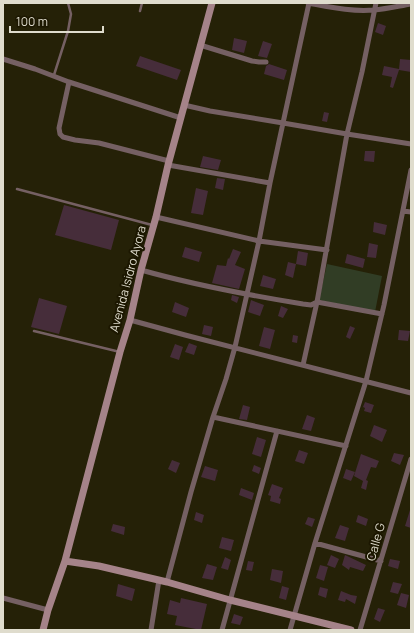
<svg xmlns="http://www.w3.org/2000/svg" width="414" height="633" font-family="Manrope,sans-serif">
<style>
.green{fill:#313d25}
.building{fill:#462d3a}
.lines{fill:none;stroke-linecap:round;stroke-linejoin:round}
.lane{stroke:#756063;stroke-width:2.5}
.street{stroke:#756063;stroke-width:5}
.secondary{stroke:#a58389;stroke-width:7}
.labels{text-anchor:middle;stroke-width:4;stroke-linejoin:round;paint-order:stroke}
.street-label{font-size:12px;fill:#dfdccd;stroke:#1c1700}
</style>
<rect width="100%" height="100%" fill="#252107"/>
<path class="green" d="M327 264 382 276 375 312 319 300Z"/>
<path class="building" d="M378 23 386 26 383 35 375 32Z
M234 38 247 41 244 53 232 50Z
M263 41 272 44 267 58 258 56Z
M140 56 181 70 177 80 136 66Z
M400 59 411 60V72L399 70 393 88 390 87 392 77 382 75 384 66 399 69Z
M269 64 287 70 284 80 264 74 266 66Z
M324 112 329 113 327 122 322 121Z
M365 151H375L374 162 364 161Z
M203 156 221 160 218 170 200 167Z
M217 178 225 179 223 190 215 188Z
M196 188 208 191 203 215 191 213Z
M64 205 119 220 111 250 55 235Z
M374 222 387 225 385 235 373 232Z
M369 243 378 245 376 258 367 257Z
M185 247 202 252 199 262 182 257Z
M233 249 241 252 235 265 245 269 239 289 212 283 217 265 226 266 228 258 229 259Z
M298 251 308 253 306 266 296 264Z
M347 254 365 259 363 268 345 263Z
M288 262 296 264 293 278 285 275Z
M263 275 276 279 273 289 260 286Z
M232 295 239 297 237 303 231 300Z
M39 298 67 306 59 334 31 327Z
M251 300 264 305 260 316 248 312Z
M175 302 189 308 186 317 172 312Z
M281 306 288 309 283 318 278 316Z
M204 325 213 327 211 336 202 334Z
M350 326 355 328 350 339 346 337Z
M264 327 275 330 270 349 259 346Z
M399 330 410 331 408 341 398 340Z
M293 335 298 336 297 343 292 342Z
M189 343 197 346 194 355 185 352Z
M175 344 183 347 179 360 170 357Z
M365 402 374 405 371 413 364 411 365 408 363 407Z
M243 405 250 407 247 420 239 419Z
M307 415 315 418 311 431 302 429Z
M374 425 387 430 382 442 370 436Z
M257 437 266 440 261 457 252 454Z
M299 450 308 453 304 464 295 461Z
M394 453 404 455 400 465 391 461Z
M361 454 379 461 376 468 371 467 366 480 368 481 366 490 361 488 363 481 354 476Z
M172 460 180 463 176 473 168 469Z
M254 465 261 468 259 474 252 471Z
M205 466 218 470 215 481 201 477Z
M346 469 355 472 351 481 343 478Z
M272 484 283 488 279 498 281 499 280 504 270 501 271 496 268 495Z
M241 488 254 493 252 500 239 495Z
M410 510 411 511V528L405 526Z
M196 512 204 515 202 523 194 520Z
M358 515 368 519 366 526 356 522Z
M308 517 315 519 312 527 305 524Z
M113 524 125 527 124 535 111 531Z
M340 525 349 528 345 541 335 538Z
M222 537 234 540 231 551 219 548Z
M331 555 339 559 335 568 327 565Z
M345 555 366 565 363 571 350 567 349 570 342 565Z
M225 557 231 560 228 570 221 568Z
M390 559 400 561 398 569 388 566Z
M248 561 254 562 252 571 246 570Z
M207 564 217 567 213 580 202 578Z
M320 565 328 567 324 581 316 578Z
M272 569 283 571 281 583 270 580Z
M393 582 402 584 398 594 390 592Z
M118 584 135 589 132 601 116 596Z
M282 586 289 588 286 600 279 598Z
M320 587 328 589 326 598 318 595Z
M341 591 351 595 357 596 355 604 346 599 345 602 338 600Z
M401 593 409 595 406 608 397 605Z
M181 598 207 604 201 630 175 625 177 616 167 614 170 600 180 603Z
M378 608 385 610 380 622 374 619Z
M234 614 243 617 240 625 231 623Z"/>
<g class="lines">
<path class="lane" d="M140 11 142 3
M54 75 68 31 71 14 68 3
M17 189 152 225
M34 331 120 352"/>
<path class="street" d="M308 3C330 7 352 12 374 10 386 9 399 6 411 4
M200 45 252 61 259 62H266
M3 59 35 69 69 82 181 118
M69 82 59 128 60 134 63 137 75 140 99 143 169 161
M184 105 210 111 283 123 347 134 411 144
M168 165 270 183
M403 211 411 212
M156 217 259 241 327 250
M141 270C194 285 248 295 303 304L311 305 317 302 382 314
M130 320 185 335 411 393
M303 365 317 302 347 134 362 72 376 3
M213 417 346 446
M315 543 381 561
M167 582 191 492 213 417 226 379 235 347 259 241 270 183 309 3
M3 598 48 610
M151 630 159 580
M222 630 277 431
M290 630 315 543 366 381 384 305 411 170
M360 630 411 459"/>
<path class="secondary" d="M65 561 99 566 167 582 230 600 351 630
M43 630 48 610 65 561 120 352 130 320 141 270 156 217 168 165 212 3"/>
</g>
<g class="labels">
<g class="street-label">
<text transform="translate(128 279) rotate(-75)" y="4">Avenida Isidro Ayora</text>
<text transform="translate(376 542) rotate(-74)" y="4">Calle G</text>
</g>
</g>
<rect width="414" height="633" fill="none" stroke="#dfdccd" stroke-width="8"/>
<path d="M10 26v6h93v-6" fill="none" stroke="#dfdccd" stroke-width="2"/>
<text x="16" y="26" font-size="12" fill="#dfdccd" stroke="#1c1700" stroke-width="3" paint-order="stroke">100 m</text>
</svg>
